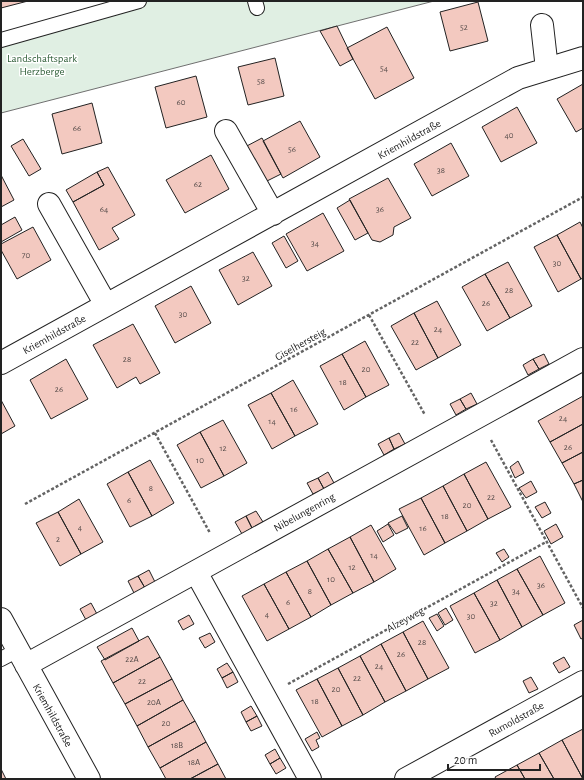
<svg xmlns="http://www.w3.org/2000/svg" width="584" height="780" font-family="'Alegreya Sans',sans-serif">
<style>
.green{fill:#e0efe3;stroke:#6f6f6f}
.building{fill:#f3c9c0;stroke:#222}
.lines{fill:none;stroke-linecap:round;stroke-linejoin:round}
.lane-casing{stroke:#222;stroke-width:16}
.street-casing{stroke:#222;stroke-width:24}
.path{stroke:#646464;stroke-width:2.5;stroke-dasharray:3 2;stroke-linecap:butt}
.lane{stroke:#fff;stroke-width:14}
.street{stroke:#fff;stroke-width:22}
.labels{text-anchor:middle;stroke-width:3;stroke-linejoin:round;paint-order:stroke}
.number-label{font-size:9px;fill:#564c4a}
.park-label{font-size:11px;fill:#2f5e38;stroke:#fff}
.street-label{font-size:11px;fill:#222;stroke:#fff}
</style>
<rect width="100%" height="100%" fill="#fff"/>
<path class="green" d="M143 1H434L1 113V38Z"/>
<path class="building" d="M1 1H28L1 8Z
M478 2 488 41 450 51 440 12Z
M337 26 353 59 340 66 320 31Z
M387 27 414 78 375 99 347 48Z
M275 58 284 96 248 105 238 67Z
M196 76 207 117 166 128 155 87Z
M583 84V128L576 132 557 99Z
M92 103 102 143 62 154 52 114Z
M517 107 537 143 501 162 482 127Z
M300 121 320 157 283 178 263 141Z
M262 138 281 174 263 183 243 148Z
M23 139 41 169 29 176 11 146Z
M451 143 469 176 432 196 414 164Z
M211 155 229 189 185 213 166 180Z
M108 167 135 215 112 228 119 239 99 250 73 202 104 185 97 172Z
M97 172 104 185 73 202 66 190Z
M1 175 14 200 1 207Z
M388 178 411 218 394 227 393 235 380 242 372 240 349 199Z
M350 200 368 233 355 240 337 208Z
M323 213 344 251 307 271 286 234Z
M15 217 22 230 1 242V225Z
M580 222 583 228V278L581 279 557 235Z
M33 227 51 260 17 279 1 250V244Z
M557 235 581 279 558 292 534 247Z
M284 236 298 261 286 268 272 243Z
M253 252 272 286 238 305 219 270Z
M508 262 532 306 510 318 485 274Z
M485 274 510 318 487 331 462 287Z
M191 286 211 323 175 343 155 306Z
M437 301 461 345 438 358 414 313Z
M414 313 438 358 416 370 391 326Z
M133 324 160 373 140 384 136 377 117 388 93 345Z
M365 341 389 385 366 397 342 354Z
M342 354 366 397 344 410 320 366Z
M544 354 549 364 539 369 533 359Z
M66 359 88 399 51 419 30 380Z
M533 359 539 369 528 375 523 365Z
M293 380 318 424 295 436 271 393Z
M271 393 295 436 272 449 248 405Z
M471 393 477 404 466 409 460 399Z
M583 396V424L550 442 538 421Z
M460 399 466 409 456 415 450 404Z
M1 400 15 426 1 434Z
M223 420 247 463 224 476 200 432Z
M583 424V452L562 463 550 442Z
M200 432 224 476 201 488 177 445Z
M399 433 405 444 394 449 389 438Z
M389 438 394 449 384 455 378 444Z
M583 452V480L574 484 562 463Z
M150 460 174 503 152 516 128 472Z
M518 461 524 473 515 478 510 467Z
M486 462 511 507 488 519 464 474Z
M128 472 152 516 130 527 107 484Z
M328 472 334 483 324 489 318 478Z
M464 474 488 519 467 531 443 486Z
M318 478 324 489 313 494 307 483Z
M583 480V502L574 484Z
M531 481 537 492 526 498 519 488Z
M443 486 467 531 445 543 421 498Z
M421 498 445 543 424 555 399 509Z
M79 499 103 542 81 554 58 512Z
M545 502 551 513 542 518 535 507Z
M256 511 263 522 252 528 246 516Z
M58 512 81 554 60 566 36 523Z
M246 516 252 528 242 534 235 522Z
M402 516 408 528 396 534 388 523Z
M388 524 394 535 383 542 377 531Z
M556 524 563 537 551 544 544 531Z
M371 525 396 569 374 582 350 537Z
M350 537 374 582 353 593 328 549Z
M328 549 353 593 331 605 307 561Z
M504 549 509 557 502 562 496 553Z
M540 556 565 603 543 615 517 569Z
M307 561 331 605 311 617 286 572Z
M517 569 543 615 522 627 497 580Z
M149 570 155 582 145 588 138 576Z
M286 572 311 617 289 629 264 584Z
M138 576 145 588 134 593 128 581Z
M497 580 522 627 500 640 474 593Z
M264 584 289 629 267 641 242 596Z
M474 593 500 640 475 653 450 606Z
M91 603 97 614 86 620 80 609Z
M446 608 453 620 445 625 438 613Z
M437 614 444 626 437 631 429 618Z
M189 615 194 624 183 630 178 621Z
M583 620V638L581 639 574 625Z
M423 621 449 668 428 679 403 632Z
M132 628 139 641 105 660 97 647Z
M403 632 428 679 406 691 381 644Z
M210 633 215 642 205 648 199 638Z
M148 636 160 657 113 683 101 661Z
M381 644 406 691 385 702 360 656Z
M360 656 385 702 363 715 338 668Z
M160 657 172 679 125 704 113 683Z
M564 657 570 667 559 673 553 663Z
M227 663 233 672 222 678 217 669Z
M338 668 363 715 342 726 317 679Z
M233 672 238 682 227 688 222 678Z
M531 677 538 689 529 693 523 681Z
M172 679 183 700 137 726 125 704Z
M317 679 342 726 322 737 296 690Z
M183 700 195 721 148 747 137 726Z
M251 706 257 716 246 722 241 712Z
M257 716 262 726 251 731 246 722Z
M195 721 206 742 160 768 148 747Z
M583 729V779L562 740Z
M317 732 320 738 316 740 319 747 312 751 305 739Z
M562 740 583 779H554L539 753Z
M206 742 218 764 190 779H166L160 768Z
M275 749 280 758 270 764 265 755Z
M539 753 554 779H525L517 765Z
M280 758 286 768 276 774 270 764Z
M218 764 226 779H190Z
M517 765 525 779H496L495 777Z
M1 769 6 779H1Z"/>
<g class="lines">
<g class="lane-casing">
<path id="lane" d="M255 1 257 8
M1 40 139 1
M1 659 18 650"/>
</g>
<g class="street-casing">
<path id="street" d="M542 25 547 69
M226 131 273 214
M49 204 106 305
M1 363 518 78 583 58
M196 572 310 779
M1 619 89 779
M26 665 583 359
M406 779 583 682"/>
</g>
<path class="path" d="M369 315 425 415
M155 433 210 533
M491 440 583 608
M25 504 583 197
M288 684 546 542"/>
<use href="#lane" class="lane"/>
<use href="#street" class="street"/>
</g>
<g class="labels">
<g class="number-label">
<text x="464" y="30">52</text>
<text x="384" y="71">54</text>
<text x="261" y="84">58</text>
<text x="181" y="105">60</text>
<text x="77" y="131">66</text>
<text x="509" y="138">40</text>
<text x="292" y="152">56</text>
<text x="441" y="173">38</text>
<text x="198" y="187">62</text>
<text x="104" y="212">64</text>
<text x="380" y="212">36</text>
<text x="315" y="246">34</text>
<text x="26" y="258">70</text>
<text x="557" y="266">30</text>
<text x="246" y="281">32</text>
<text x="509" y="293">28</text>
<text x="486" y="306">26</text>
<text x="183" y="317">30</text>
<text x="438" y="332">24</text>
<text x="415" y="345">22</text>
<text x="127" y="362">28</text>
<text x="366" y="372">20</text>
<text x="343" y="385">18</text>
<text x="59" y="392">26</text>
<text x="294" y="412">16</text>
<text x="563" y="421">24</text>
<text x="272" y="424">14</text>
<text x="568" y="450">26</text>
<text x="223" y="451">12</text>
<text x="200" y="463">10</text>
<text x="151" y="491">8</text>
<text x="491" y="500">22</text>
<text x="129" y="503">6</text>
<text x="467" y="508">20</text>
<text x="445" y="519">18</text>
<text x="80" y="530">4</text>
<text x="423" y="531">16</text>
<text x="58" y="542">2</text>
<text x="374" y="558">14</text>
<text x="352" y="570">12</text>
<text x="331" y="582">10</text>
<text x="541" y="588">36</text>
<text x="310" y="594">8</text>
<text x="516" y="594">34</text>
<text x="288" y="605">6</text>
<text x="494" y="606">32</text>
<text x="267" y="617">4</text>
<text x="471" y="619">30</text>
<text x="422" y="645">28</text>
<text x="401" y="657">26</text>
<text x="132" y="662">22A</text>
<text x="379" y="669">24</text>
<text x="357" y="681">22</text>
<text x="142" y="684">22</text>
<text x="336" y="692">20</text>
<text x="315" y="704">18</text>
<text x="154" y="705">20A</text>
<text x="166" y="726">20</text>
<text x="177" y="748">18B</text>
<text x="194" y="765">18A</text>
</g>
<g class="park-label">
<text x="42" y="62">Landschaftspark<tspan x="42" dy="13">Herzberge</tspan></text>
</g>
<g class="street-label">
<text transform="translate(409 139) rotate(-29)" y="4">Kriemhildstraße</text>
<text transform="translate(54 334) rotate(-29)" y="4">Kriemhildstraße</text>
<text transform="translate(300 344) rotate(-29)" y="4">Giselhersteig</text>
<text transform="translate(304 512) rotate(-29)" y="4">Nibelungenring</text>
<text transform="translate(405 619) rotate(-29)" y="4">Alzeyweg</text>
<text transform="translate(53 715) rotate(61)" y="4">Kriemhildstraße</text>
<text transform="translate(516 719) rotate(-29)" y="4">Rumoldstraße</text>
</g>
</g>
<rect width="584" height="780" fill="none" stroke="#222222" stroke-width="4"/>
<path d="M448 764v6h92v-6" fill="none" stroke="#222222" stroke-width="2"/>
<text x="454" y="764" font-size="12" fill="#222222" stroke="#ffffff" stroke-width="3" paint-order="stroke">20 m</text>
</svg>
